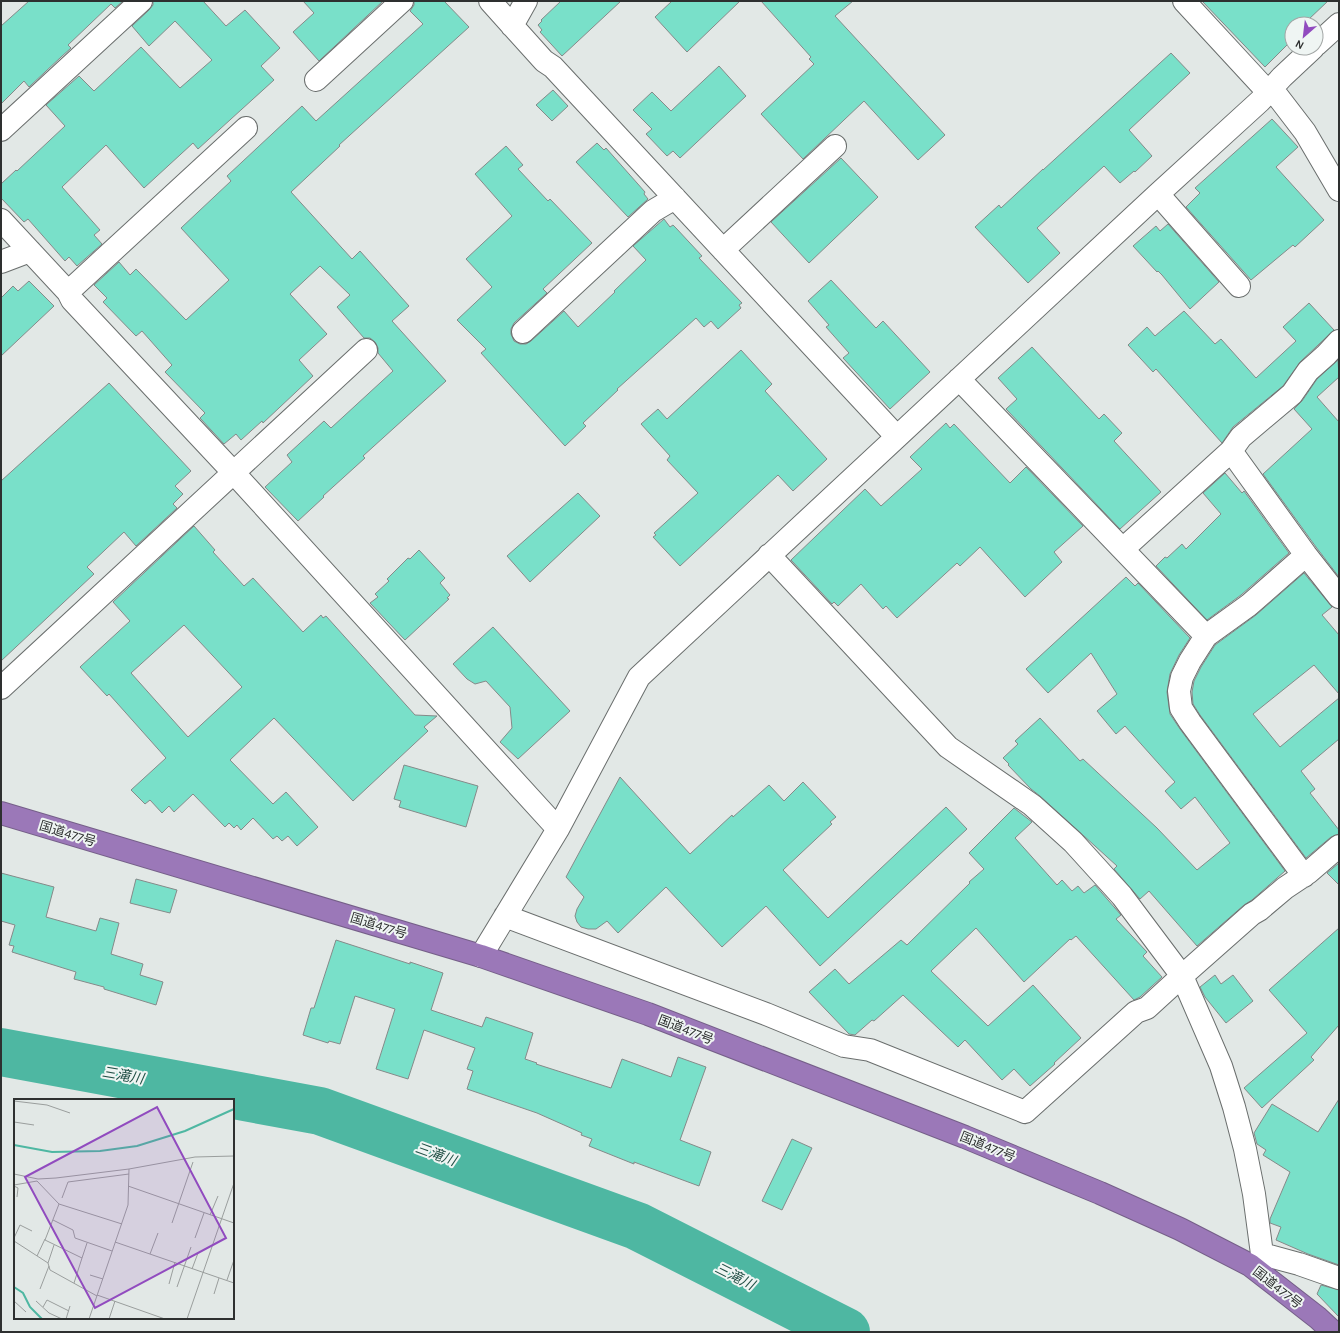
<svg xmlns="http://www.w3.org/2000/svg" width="1340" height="1333" font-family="Karla,'Noto Sans JP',sans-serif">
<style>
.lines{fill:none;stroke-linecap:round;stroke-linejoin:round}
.river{stroke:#4eb7a2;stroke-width:48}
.building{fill:#79e0c9;stroke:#858a89;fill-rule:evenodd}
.minor-casing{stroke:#6a6e6d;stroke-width:24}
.highway-casing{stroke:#755f88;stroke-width:24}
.minor{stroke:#fff;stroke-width:22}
.highway{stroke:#9b78b8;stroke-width:22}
.labels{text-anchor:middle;stroke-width:4;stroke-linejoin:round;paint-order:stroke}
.street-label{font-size:13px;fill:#2e3030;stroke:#eff5f3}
.water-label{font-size:14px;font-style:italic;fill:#225046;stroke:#eff5f3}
.inset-river{fill:none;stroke:#4eb7a2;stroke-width:2}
.inset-road{fill:none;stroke:#9a9e9d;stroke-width:1}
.view{fill:#914bbf;fill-opacity:0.15;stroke:#914bbf;stroke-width:2}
.inset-edge{fill:none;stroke:#2e3030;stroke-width:2}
</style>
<rect width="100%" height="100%" fill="#e2e8e6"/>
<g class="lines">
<path class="river" d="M1 1052 320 1111 637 1226 846 1332"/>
</g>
<path class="building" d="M29 1H123L115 8 111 4 68 45 71 48 61 57 29 87 24 81 1 104V26Z
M153 1H203L226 26 245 10 280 48 261 66 274 80 198 149 193 143 144 188 106 145 62 187 100 230 94 235 102 244 77 266 69 257 65 261 28 219 24 222 1 198V184L16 170 17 171 65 126 46 105 79 76 94 91 141 47 180 88 212 60 175 21 149 46 132 26 149 10 153 5Z
M303 1H383L319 61 293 32 314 13Z
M414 1H444L469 27 339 145 340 146 291 192 352 259 360 251 409 306 392 321 446 381 363 456 365 458 323 496 324 497 298 521 265 487 292 462 287 455 324 421 331 428 393 371 378 353V348L375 342 370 338H364L337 307 350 295 320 266 290 294 327 334 299 360 313 376 263 423 262 421 241 440 236 434 224 444 200 418 205 413 165 372 172 365 142 331 136 336 103 302 107 298 94 285 119 262 130 275 136 269 186 320 229 280 181 228 231 181 227 176 302 106 316 121 423 24 410 11 414 5Z
M561 1H621L562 56 540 32 542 30 538 25 542 21 541 20Z
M672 1H740L687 52 655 17Z
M761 1H853L835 16 945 135 918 160 864 101 803 159 761 114 814 64 809 59 811 57Z
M1202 1H1328L1308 20 1311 22 1309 24H1292V40L1265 67Z
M1171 53 1190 73 1129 130 1152 156 1135 172 1134 171 1120 183 1104 166 1037 228 1060 253 1028 283 975 227 999 205 1001 208 1043 169V170Z
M719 66 746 96 680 158 673 151 667 156 646 134 652 129 633 110 652 92 671 111Z
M553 90 568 106 552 121 536 105Z
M1272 119 1298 147 1276 167 1324 220 1295 247 1293 245 1251 280 1186 207 1200 193 1195 188Z
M597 143 604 150 606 148 645 192 644 194 648 199 628 217 576 162Z
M506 146 523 165 518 169 548 201 550 199 592 243 543 289 547 293 514 323 511 329V334L514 341 520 344H526L531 341 564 311 578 327 615 292 614 291 646 260 633 246 664 219 670 227 673 225 676 228 702 256 699 258 742 303 739 305 741 308 718 329 711 321 704 327 696 318 617 389 618 390 583 423 586 426 565 446 481 353 486 349 457 320 492 287 466 259 512 216 475 174Z
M841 158 878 197 809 263 771 222Z
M1168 224 1219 282 1190 309 1162 275 1158 271 1157 272 1133 246 1156 226 1160 231Z
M831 280 876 328 883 321 930 372 890 409 843 358 849 353 826 327 829 325 808 301Z
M29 281 54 306 1 356V298L13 286 18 291Z
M1309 303 1334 330 1300 362 1283 386 1233 427 1222 443 1156 369 1153 372 1128 345 1147 327 1155 336 1184 311 1215 344 1221 339 1256 378 1296 341 1283 327Z
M1032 347 1099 419 1104 414 1122 433 1114 441 1161 492 1120 529 1006 409 1017 399 998 378Z
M741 350 772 384 765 391 827 459 793 491 778 475 680 566 653 537 656 535 654 533 698 493 667 460 670 456 641 424 658 409 667 419Z
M1338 360 1339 377 1317 397 1339 422V577L1316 547 1263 474 1312 429 1294 409 1302 401 1317 379Z
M109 383 191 471 175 486 183 494 173 504 177 508 136 546 124 532 87 567 94 574 1 661V481Z
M946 423 950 428 954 424 1010 483 1026 467 1083 526 1054 552 1062 562 1025 597 980 547 960 566 957 563 897 618 886 606 883 609 861 584 838 606 834 602 832 604 791 560 865 489 881 506 922 469 910 457Z
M1225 473 1242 493 1244 491 1289 553 1241 595 1207 620 1156 566 1165 557 1167 558 1182 544 1186 549 1221 514 1203 493Z
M578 493 600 516 530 582 507 556Z
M194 526 215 550 213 552 244 586 253 578 303 632 321 615 323 618 326 616 415 715 437 716 424 727 428 731 353 801 274 718 230 760 273 804 286 792 318 827 297 846 288 836 282 841 277 836 273 839 253 818 241 830 237 825 234 828 229 823 225 827 193 794 174 812 169 806 162 813 150 800 145 804 131 790 166 758 109 694 107 696 80 667 130 621 113 602ZM184 625 242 687 188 737 131 673Z
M419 550 445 578 440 583 450 595 447 598 449 599 405 640 370 603 378 597 375 594 389 581 387 579 408 558 410 559Z
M1304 573 1332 607 1322 615 1339 635V694L1314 665 1253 714 1280 747 1339 698V739L1301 771 1315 789 1310 793 1339 830V834L1331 837 1306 858 1200 715 1193 704 1192 692 1194 681 1201 667 1215 645 1256 615Z
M1126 577 1135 586 1138 583 1190 638 1179 655 1170 674 1167 692 1170 714 1180 729 1285 871 1252 900 1244 905 1197 946 1149 891 1140 899 1114 869 1117 866 1040 796 1031 789 1008 765 1009 764 1003 758 1018 744 1015 741 1040 718 1080 761 1083 759 1157 828 1197 870 1230 843 1195 797 1181 809 1165 791 1175 782 1125 726 1116 734 1097 711 1117 694 1091 653 1048 693 1026 669Z
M493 627 570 711 518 759 500 742 512 728 510 707 486 681 475 684 467 679 453 664Z
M404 765 478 786 466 827 399 807 401 801 394 799Z
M620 777 690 854 732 815 733 817 769 785 784 801 803 782 836 817 830 822 832 824 783 870 828 918 946 807 967 829 820 966 766 906 722 947 666 887 618 933 607 921 596 929H588L581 927 577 922 575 916 577 909 584 897 566 877Z
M1014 808 1032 822 1015 838 1057 885 1062 880 1072 891 1078 886 1084 893 1095 885 1121 915 1116 919 1147 952 1143 956 1162 977 1140 997 1134 1000 1076 936 1071 940 1070 939 1024 982 976 928 931 971 988 1026 1033 985 1081 1038 1054 1063 1055 1064 1030 1086 1014 1069 1002 1080 965 1040 958 1047 903 995 874 1021 872 1020 855 1035 849 1034 809 992 835 969 849 984 901 940 907 945 970 883 969 882 984 869 969 853Z
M1339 863V885L1327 873Z
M1 873 54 887 46 917 96 931 100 918 119 923 111 954 143 964 140 975 163 982 156 1005 104 989V987L74 979 76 972 12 952 14 946 9 945 15 925 1 921Z
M136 879 177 890 170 913 130 903Z
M1339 928V1025L1311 1057 1314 1060 1262 1108 1244 1088 1307 1033 1269 990Z
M336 940 410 964V962L443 973 431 1010 482 1027 486 1017 533 1033 525 1059 537 1063 536 1064 611 1088 622 1059 671 1077 678 1057 706 1067 680 1140 711 1152 699 1186 634 1162V1164L589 1146 592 1139 581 1135 582 1133 537 1113 467 1089 473 1071 467 1069 475 1048 424 1030 408 1079 376 1069 395 1009 355 996 340 1044 329 1041 328 1043 303 1035 311 1008H314Z
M1215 975 1221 984 1233 975 1253 1001 1226 1023 1205 997 1200 987Z
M1339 1099V1265L1308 1254 1276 1240 1281 1227 1270 1223V1219L1290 1172 1263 1155 1266 1150 1257 1144 1254 1133 1272 1104 1318 1132Z
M792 1139 812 1148 782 1210 762 1201Z
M1321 1285 1339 1290V1317L1317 1294Z"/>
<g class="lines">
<g class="minor-casing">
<path id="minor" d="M490 1 544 61 553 67 897 437
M1184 1 1268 92
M512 26 526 1
M1316 45 1339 24
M316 80 402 1
M1272 89 1305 132 1339 190
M1 130 141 1
M1158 194 1239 286
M1 220 68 292 72 300 233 472 558 829
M723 250 835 146
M1 262 30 251
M68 292 246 128
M523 332 653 211 675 198
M1339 341 1326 355 1308 371 1292 394 1241 437 1231 451 1306 555 1339 597
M959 379 1206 636 1190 661 1182 677 1179 691 1181 708 1190 722 1304 876
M1123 549 1231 451
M769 555 948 747 1032 805 1073 842 1122 896 1182 976 1221 1066 1234 1107 1245 1149 1254 1194 1262 1254
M1206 636 1249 605 1306 555
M1 688 366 350
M505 916 766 1014 844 1046 870 1050 1025 1112 1136 1012 1147 1008 1182 976 1252 914 1259 910 1285 888 1309 872 1339 846
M481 956 558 829 639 677 1158 194 1260 101 1282 77 1313 48
M1262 1254 1299 1264 1339 1278"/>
</g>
<g class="highway-casing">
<path id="highway" d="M1 813 481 956 648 1014 965 1137 1100 1193 1180 1229 1250 1265 1318 1318 1333 1332"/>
</g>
<use href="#minor" class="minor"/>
<use href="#highway" class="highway"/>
</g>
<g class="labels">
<g class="street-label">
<text transform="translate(68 833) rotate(17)" y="5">国道477号</text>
<text transform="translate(379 925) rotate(17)" y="5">国道477号</text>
<text transform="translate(686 1029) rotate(21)" y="5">国道477号</text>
<text transform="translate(988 1146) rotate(22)" y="5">国道477号</text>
<text transform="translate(1278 1287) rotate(38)" y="5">国道477号</text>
</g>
<g class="water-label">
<text transform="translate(123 1075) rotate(10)" y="5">三滝川</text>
<text transform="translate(436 1154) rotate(20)" y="5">三滝川</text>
<text transform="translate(735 1276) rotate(27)" y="5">三滝川</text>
</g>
</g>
<g transform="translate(14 1099)">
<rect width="220" height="220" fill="#e2e8e6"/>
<path class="inset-river" d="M0 46 38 53 86 52 123 47 171 32 220 10M0 188 9 194 16 208 28 220"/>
<path class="inset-road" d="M0 2 33 6 56 14M0 23 20 26M0 75 24 80 42 79 115 70 181 58 220 57M23 82 45 105 108 125M0 86 23 82M0 87 4 89 3 98M114 87 220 124M48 99 54 83 115 75M45 105 31 141 68 159 60 184M196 116 204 97M39 121 59 131 61 139 98 152M158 124 179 63M0 139 6 126 18 132M181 139 190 114M0 142 34 164 36 171 83 197M101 143 220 184M136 155 144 134M23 157 31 140M68 159 73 144M34 164 40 146M178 170 184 154M76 176 89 180M213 181 220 161M155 185 161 163M163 188 177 148M26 190 35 167M200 195 205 179M83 196 151 220M0 202 12 213M22 202 35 214 48 220M29 208 33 201 55 212M52 220 56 207M75 220 114 106 115 70M95 220 101 202M173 220 220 84"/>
<path class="view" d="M143 8 212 139 81 209 11 78Z"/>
<rect width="220" height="220" class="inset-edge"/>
</g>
<rect width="1340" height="1333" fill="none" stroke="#2e3030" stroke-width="4"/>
<g transform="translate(1304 36) rotate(208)"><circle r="19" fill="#eff5f3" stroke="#a2a6a5"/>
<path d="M0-3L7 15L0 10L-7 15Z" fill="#914bbf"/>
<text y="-6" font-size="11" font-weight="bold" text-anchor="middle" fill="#2e3030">N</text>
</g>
</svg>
